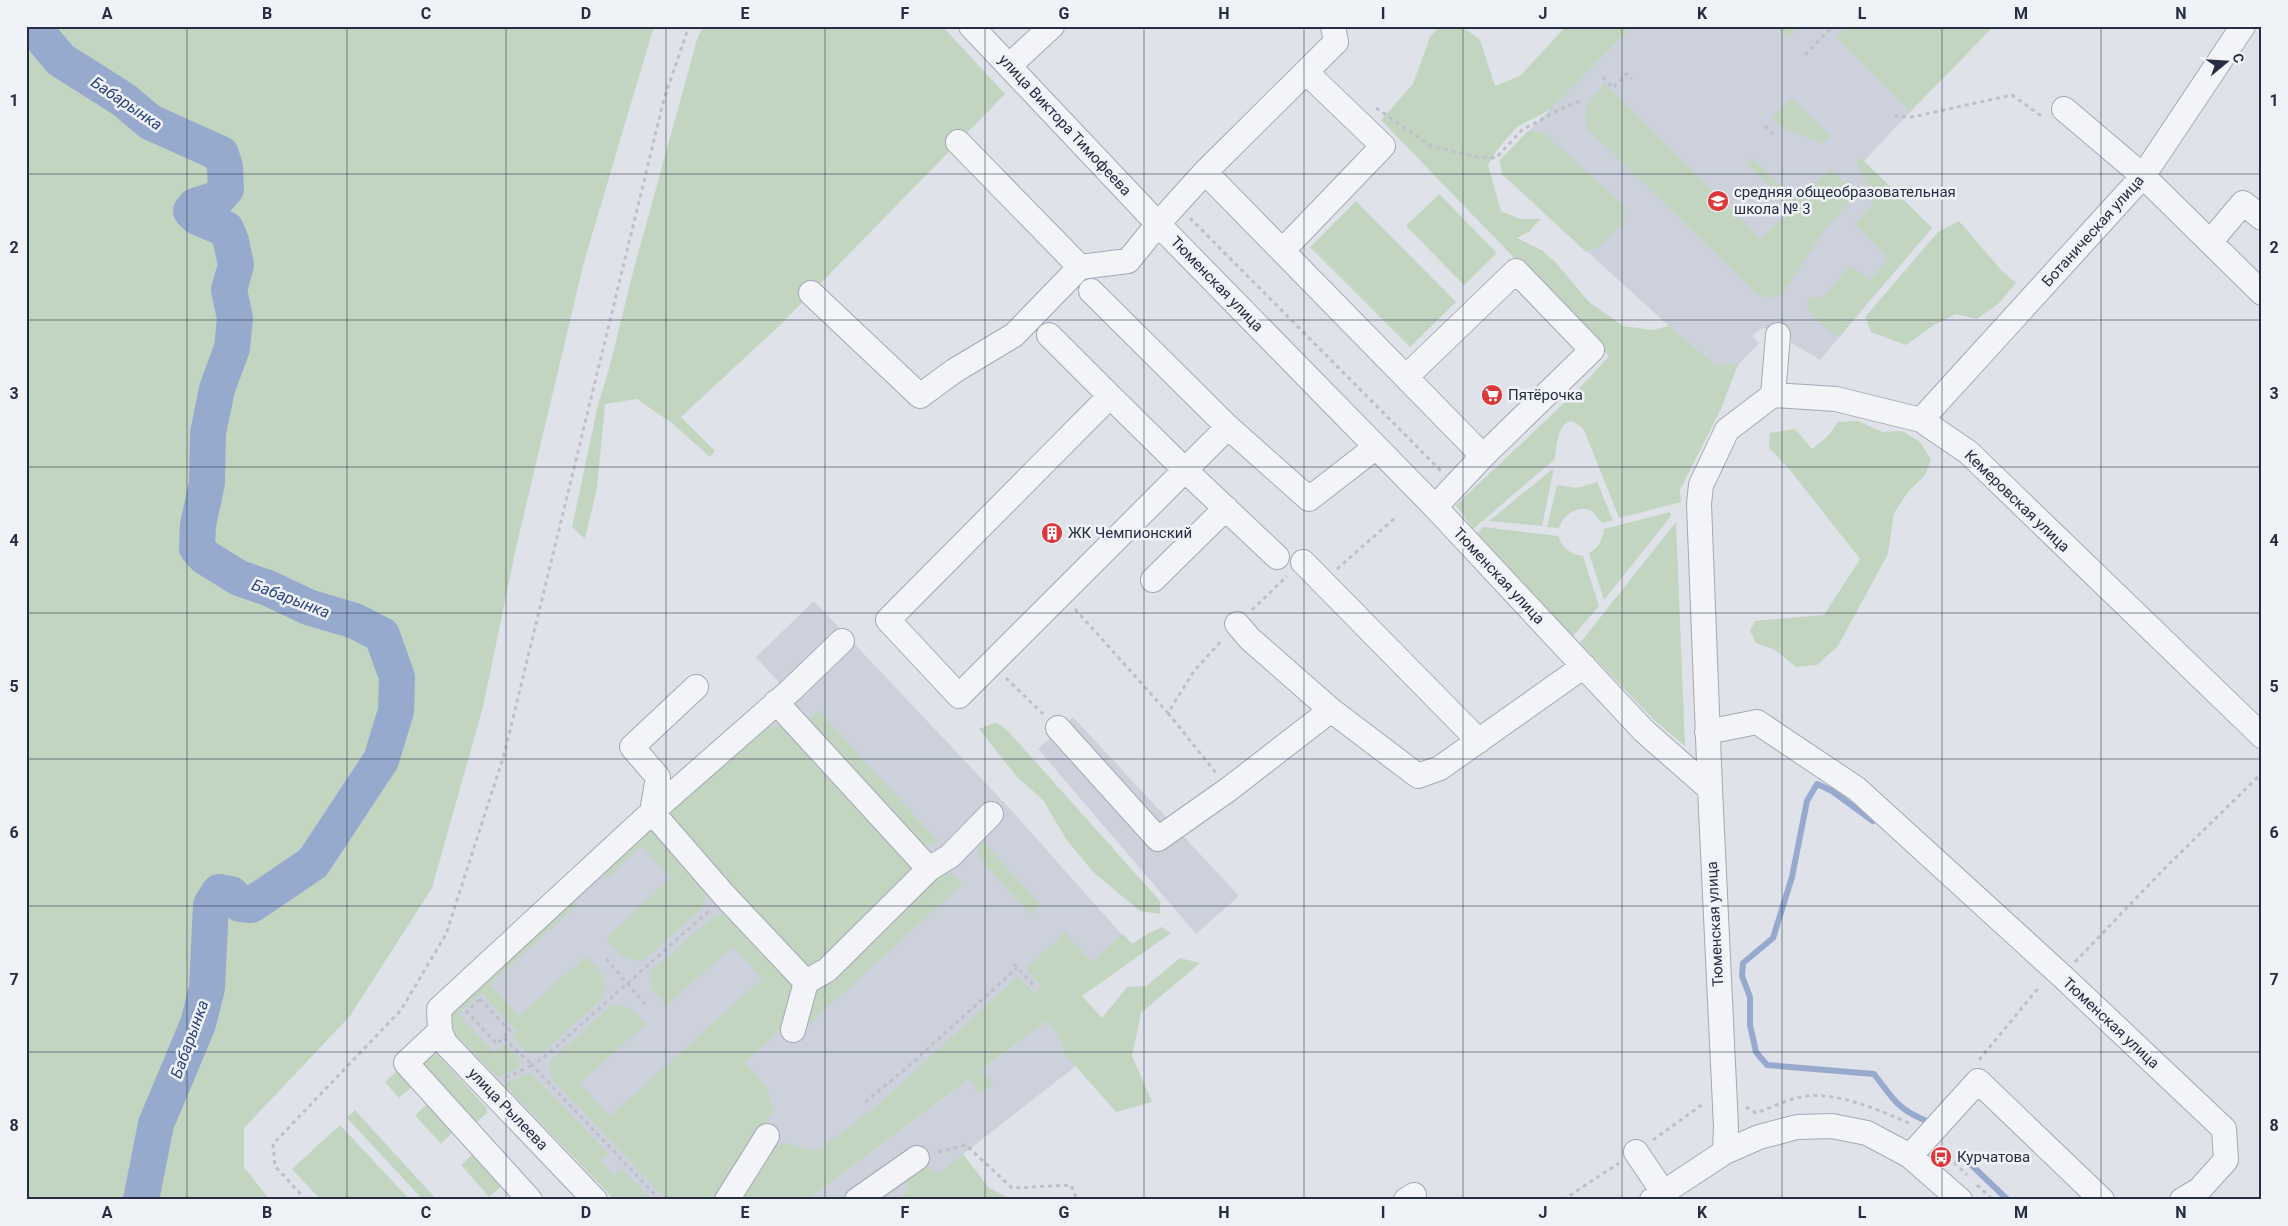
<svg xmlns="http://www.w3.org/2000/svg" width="2288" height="1226" font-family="Roboto,sans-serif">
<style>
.built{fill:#cdd1dc}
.green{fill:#c2d5c0}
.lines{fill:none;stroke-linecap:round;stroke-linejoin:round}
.stream{stroke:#97aace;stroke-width:6}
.river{stroke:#97aace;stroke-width:36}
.minor-casing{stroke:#a4a8b5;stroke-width:26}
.path{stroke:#bec0c9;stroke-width:3;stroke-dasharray:4 4;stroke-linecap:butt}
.minor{stroke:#f3f4f8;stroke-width:24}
.grid{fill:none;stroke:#262d43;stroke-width:1;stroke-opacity:0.55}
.labels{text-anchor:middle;stroke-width:5;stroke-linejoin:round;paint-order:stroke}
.street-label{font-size:15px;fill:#262d43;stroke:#eff2f7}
.poi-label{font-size:15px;fill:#262d43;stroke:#eff2f7;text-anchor:start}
.water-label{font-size:16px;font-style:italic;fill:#2c457c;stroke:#eff2f7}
.neatline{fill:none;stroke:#262d43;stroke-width:2}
.grid-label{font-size:16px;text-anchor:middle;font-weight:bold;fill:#262d43}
</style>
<rect width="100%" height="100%" fill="#e0e2ea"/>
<path class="built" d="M1633 26H1847L1836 38 1910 112 1864 161 1932 228 1820 360 1766 328 1760 329 1752 336 1759 343 1738 365H1716L1669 326 1502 174 1500 160Z
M814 601 1013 812 1131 945 786 1200H615L455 1034 454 1004 781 685 756 657Z
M1073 717 1239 896 1196 934 1038 749Z
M1047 1021 1058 1036 1064 1053 1076 1066 939 1173 905 1182 911 1189 897 1200H807Z"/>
<path class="green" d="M26 26H654L584 262 517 543 483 707 432 888 350 1016 244 1128V1167L270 1200H26Z
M704 26H942L1005 94 780 325 681 417 715 451 710 457 673 424 637 399 605 404 597 488 585 539 572 527 598 405 610 365 633 272 698 36Z
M1440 26H1462L1480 40 1495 86 1520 76 1566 26H1633L1551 109 1517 127 1497 150 1488 165 1501 211 1520 219H1540L1530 231 1517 238 1543 251 1557 264 1589 302 1623 326 1652 330 1669 326 1716 365H1738L1720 411 1680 490 1681 502 1619 518 1584 430C1561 404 1556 445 1555 459L1473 529 1456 505 1577 391 1609 356 1381 120 1413 84 1430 37Z
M1776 26H1796L1797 28 1788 38Z
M1847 26H1994L1910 112 1836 38Z
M1605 83 1761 239 1792 208 1747 164 1753 158 1797 201 1830 169 1856 195 1825 229 1783 293C1772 301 1767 299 1756 293L1588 129C1579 109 1592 97 1605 83Z
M1792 98 1831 136 1823 144 1782 128 1772 118Z
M1527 132H1543L1623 205 1625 219 1599 248 1585 251 1502 174 1500 160Z
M1860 157 1932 228 1838 337C1827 328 1805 316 1807 300L1816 296 1823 298 1850 265 1870 280 1888 258 1855 224 1878 197 1866 182 1856 162Z
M1439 194 1497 253 1464 285 1406 226Z
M1356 201 1456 302 1410 347 1310 247Z
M1959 221 2002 271 2016 283 1999 303 1977 319 1956 314 1934 325 1906 345 1871 332 1865 317 1938 232Z
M1858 421 1882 432 1902 431 1920 442 1931 459 1925 475 1908 492 1894 513 1888 554 1838 646 1817 665 1796 667 1775 650 1756 643 1750 631 1755 621 1824 615 1860 559 1790 470 1769 448 1770 433 1795 429 1812 449 1828 436 1838 422Z
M1554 468 1542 526 1489 521Z
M1597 482 1613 520 1602 523C1599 520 1597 516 1594 513 1581 502 1563 515 1559 528L1547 527 1557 485 1577 488Z
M1670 512 1671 516 1604 600 1589 553C1599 548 1602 540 1604 529Z
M1676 522 1685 746 1655 721 1580 643Z
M1483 527 1558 536C1564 549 1568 553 1583 556L1599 606 1573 636 1477 533Z
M818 710 938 841 927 845 916 844 814 731 810 720Z
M996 722 1008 731 1160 901V914L1140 911 1093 872 1066 839 1043 800 1017 777 979 729Z
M766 727H781L797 735 906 855 910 867 905 880 812 969 802 966 664 813Z
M653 829 709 890 702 908 643 961C624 962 617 950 606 938L671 878 642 846 607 878 603 873 642 833Z
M982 840 1041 905 1030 915 979 858 978 849Z
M941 873 952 874 963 884 808 1025 804 1012 809 998Z
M568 900H574L578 904 490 984 519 1016 586 956C598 969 609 978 603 998L544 1051C529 1059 521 1047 512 1037L517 1032 481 993 458 1014 495 1053 505 1044 520 1060 518 1068 497 1077 455 1034 451 1020 454 1004Z
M720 915H731L797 990 789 1016 780 1030 745 1062 768 1089 773 1112 718 1200H667L553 1080C550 1073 548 1068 551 1060L611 1006C628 1002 636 1012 646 1024L580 1083 610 1116 762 979 733 946 666 1006 652 989 651 971 712 918Z
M1162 927 1171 933 1082 996 1102 1018 1127 987 1146 986 1180 958 1200 963 1141 1013 1132 1056 1152 1102 1116 1112 1064 1053 1058 1036 1047 1021 982 1069 993 1085 980 1094 969 1079 807 1200H737L767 1151 784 1142 810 1150 820 1149 878 1105 1018 976 1034 993 1041 986 1026 969 1065 932 1092 962 1123 934 1132 944 1149 933Z
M433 1054H437L487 1108V1113L477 1122H472L422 1064Z
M398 1070 412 1087 399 1098 385 1082Z
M529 1073 533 1075 609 1154 601 1161 614 1176 622 1169 652 1200H615L503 1084Z
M427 1104 453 1132 441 1144 415 1115Z
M355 1110 437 1200H423L347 1118Z
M340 1125 410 1200H321L292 1169Z
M963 1154 989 1188 1013 1200H897L910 1189 905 1181 924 1165 939 1173Z
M472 1155H478L502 1185 489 1197 461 1165Z"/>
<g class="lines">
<path class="stream" d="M1873 821 1832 791 1817 784 1807 801 1792 877 1773 938 1743 963 1742 976 1750 997V1025L1756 1052 1767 1065 1874 1074C1892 1097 1896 1108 1924 1120
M1963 1157 2008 1200"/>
<path class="river" d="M32 26 61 60 124 100 150 122 221 154 225 167 226 189 217 199 195 206 191 211 197 217 226 229 231 241 236 265 229 290 235 318 232 348 217 389 208 433 207 483 198 525 197 548 205 557 239 578 268 588 308 607 355 621 382 635 397 677 396 711 381 760 313 863 251 905 240 904 231 894 219 892 211 905 207 988 198 1024 156 1124 141 1200"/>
<g class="minor-casing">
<path id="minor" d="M971 26 1158 224 1205 172 1336 42 1333 26
M1009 66 1052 26
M2064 109 2143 176 2262 293
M958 142 1080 267
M1205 172 1483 456 1435 507
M2210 242 2243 203 2262 218
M1283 250 1383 146 1306 72
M1091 291 1228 427 1309 499 1376 447
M811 293 920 396 954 371 1014 335 1080 267 1128 261 1158 224 1435 507 1644 731 1710 789 1726 1127 1725 1152
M1049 335 1110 396
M1406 377 1516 271 1592 350 1483 456
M1773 395 1778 335
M1921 420 2143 176 2243 26
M1228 427 1185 470 1110 396 888 620 959 696 1185 470 1277 557
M1303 562 1479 741
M1153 580 1226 508
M1237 624 1250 639 1331 710
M696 687 632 747 658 777 652 812 725 896 806 982
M776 702 929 869
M1058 728 1158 839 1229 789 1331 710 1418 776 1440 768 1584 666
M1707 732 1757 722 1857 789 2062 976 2224 1129 2226 1160 2199 1190 2182 1200
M1710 789 1699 504 1701 485 1727 430 1773 395 1836 399 1921 420 1968 452 2262 736
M793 1030 806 982 827 970 929 869 950 856 991 814
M440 1031 406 1063 530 1200
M1636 1152 1663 1192
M1910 1156 1978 1081 2102 1200
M595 1200 445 1043 440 1031 439 1009 652 812 790 691 842 641
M727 1200 767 1136
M857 1200 917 1158
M1406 1200 1414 1195
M1652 1200 1725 1152 1759 1137 1797 1127 1832 1126 1867 1133 1910 1156 1960 1200"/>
</g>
<path class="path" d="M1805 55 1833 26
M1603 77 1613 88 1627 74 1632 79
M1376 108 1431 146 1477 157 1496 158 1522 130 1564 107 1580 101
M1894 116 1912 117 2012 95 2040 115 2044 114
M1765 126 1776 136
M1190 218 1441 471
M1337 569 1396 517
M1075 609 1168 713 1194 671 1223 639
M1252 610 1287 576
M1006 678 1043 714
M1168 713 1216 773
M606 959 645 1004
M2075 962 2164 869 2262 773
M1014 964 1035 987
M480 999 510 1031 497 1044 467 1012Z
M504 1038 532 1065 508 1077
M1979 1060 2040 986
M865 1102 903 1071 1017 968
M1746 1107 1756 1113C1772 1107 1790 1098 1807 1096 1836 1092 1884 1111 1910 1124
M1653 1140 1703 1104
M1943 1151 1967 1175
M938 1152 966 1145 1012 1188 1071 1185 1077 1200
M1977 1185 1993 1200
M306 1200 275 1166 273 1144 401 1010 446 934 504 755 664 99 689 26
M660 1200 532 1065 547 1055 710 910
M1563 1200 1619 1163"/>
<use href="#minor" class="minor"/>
</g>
<path class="grid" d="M187 26V1200M347 26V1200M506 26V1200M666 26V1200M825 26V1200M985 26V1200M1144 26V1200M1304 26V1200M1463 26V1200M1622 26V1200M1782 26V1200M1942 26V1200M2101 26V1200M26 174H2262M26 320H2262M26 467H2262M26 613H2262M26 759H2262M26 906H2262M26 1052H2262"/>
<defs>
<g id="school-disc" transform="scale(1.125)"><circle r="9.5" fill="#dc383a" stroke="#eff2f7"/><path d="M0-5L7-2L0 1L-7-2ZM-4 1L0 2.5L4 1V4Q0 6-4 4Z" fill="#fff"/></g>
<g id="supermarket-disc" transform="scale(1.125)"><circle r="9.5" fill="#dc383a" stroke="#eff2f7"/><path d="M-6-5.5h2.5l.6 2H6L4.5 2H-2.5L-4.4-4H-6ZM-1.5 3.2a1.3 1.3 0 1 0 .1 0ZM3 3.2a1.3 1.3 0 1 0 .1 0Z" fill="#fff"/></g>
<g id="building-disc" transform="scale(1.125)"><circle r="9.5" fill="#dc383a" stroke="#eff2f7"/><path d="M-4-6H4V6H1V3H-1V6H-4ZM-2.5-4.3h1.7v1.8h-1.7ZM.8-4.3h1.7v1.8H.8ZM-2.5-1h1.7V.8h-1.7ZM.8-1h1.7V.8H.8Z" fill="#fff"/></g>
<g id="bus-disc" transform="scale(1.125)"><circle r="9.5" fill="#dc383a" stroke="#eff2f7"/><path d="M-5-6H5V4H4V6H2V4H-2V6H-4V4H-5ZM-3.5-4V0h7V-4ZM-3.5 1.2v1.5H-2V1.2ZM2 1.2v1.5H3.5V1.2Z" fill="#fff"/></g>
</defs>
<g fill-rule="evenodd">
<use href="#school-disc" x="1718" y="201"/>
<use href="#supermarket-disc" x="1492" y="395"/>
<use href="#building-disc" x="1052" y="533"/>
<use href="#bus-disc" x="1941" y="1157"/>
</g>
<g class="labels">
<g class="street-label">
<text transform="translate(1065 125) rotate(47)" y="5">улица Виктора Тимофеева</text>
<text transform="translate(2093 231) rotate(-48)" y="5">Ботаническая улица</text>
<text transform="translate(1217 284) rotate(46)" y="5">Тюменская улица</text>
<text transform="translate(2017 501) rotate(44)" y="5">Кемеровская улица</text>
<text transform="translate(1499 576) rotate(47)" y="5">Тюменская улица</text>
<text transform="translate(1715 924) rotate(-93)" y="5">Тюменская улица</text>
<text transform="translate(2111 1023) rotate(43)" y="5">Тюменская улица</text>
<text transform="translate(508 1109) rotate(46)" y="5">улица Рылеева</text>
</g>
<g class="poi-label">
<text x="1734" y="197">средняя общеобразовательная<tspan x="1734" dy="17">школа № 3</tspan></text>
<text x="1508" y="400">Пятёрочка</text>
<text x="1068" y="538">ЖК Чемпионский</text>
<text x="1957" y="1162">Курчатова</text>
</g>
<g class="water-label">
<text transform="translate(127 103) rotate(34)" y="6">Бабарынка</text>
<text transform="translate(291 598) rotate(21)" y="6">Бабарынка</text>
<text transform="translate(189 1039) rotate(-70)" y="6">Бабарынка</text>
</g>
</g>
<rect width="2288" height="1226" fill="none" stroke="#eff2f7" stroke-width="55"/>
<g transform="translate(2226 62) rotate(72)" stroke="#eff2f7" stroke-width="4" paint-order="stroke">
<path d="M0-4L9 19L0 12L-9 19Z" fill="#262d43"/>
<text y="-8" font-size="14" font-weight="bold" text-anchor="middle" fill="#262d43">С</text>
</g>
<rect x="28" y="28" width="2232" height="1170" class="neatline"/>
<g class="grid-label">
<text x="107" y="19">A</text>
<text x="267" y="19">B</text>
<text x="426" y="19">C</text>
<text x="586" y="19">D</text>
<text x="745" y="19">E</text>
<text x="905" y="19">F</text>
<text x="1064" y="19">G</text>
<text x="1224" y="19">H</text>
<text x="1383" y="19">I</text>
<text x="1543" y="19">J</text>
<text x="1702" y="19">K</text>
<text x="1862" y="19">L</text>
<text x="2021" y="19">M</text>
<text x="2181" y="19">N</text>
<text x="14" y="106">1</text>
<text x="2274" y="106">1</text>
<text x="14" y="253">2</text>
<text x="2274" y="253">2</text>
<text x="14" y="399">3</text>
<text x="2274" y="399">3</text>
<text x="14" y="546">4</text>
<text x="2274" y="546">4</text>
<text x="14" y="692">5</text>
<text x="2274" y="692">5</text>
<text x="14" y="838">6</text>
<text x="2274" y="838">6</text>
<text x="14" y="985">7</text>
<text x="2274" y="985">7</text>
<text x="14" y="1131">8</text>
<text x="2274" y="1131">8</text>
<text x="107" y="1218">A</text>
<text x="267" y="1218">B</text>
<text x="426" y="1218">C</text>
<text x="586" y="1218">D</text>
<text x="745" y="1218">E</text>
<text x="905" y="1218">F</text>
<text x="1064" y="1218">G</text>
<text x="1224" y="1218">H</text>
<text x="1383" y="1218">I</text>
<text x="1543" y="1218">J</text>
<text x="1702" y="1218">K</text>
<text x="1862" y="1218">L</text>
<text x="2021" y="1218">M</text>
<text x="2181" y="1218">N</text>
</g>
</svg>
